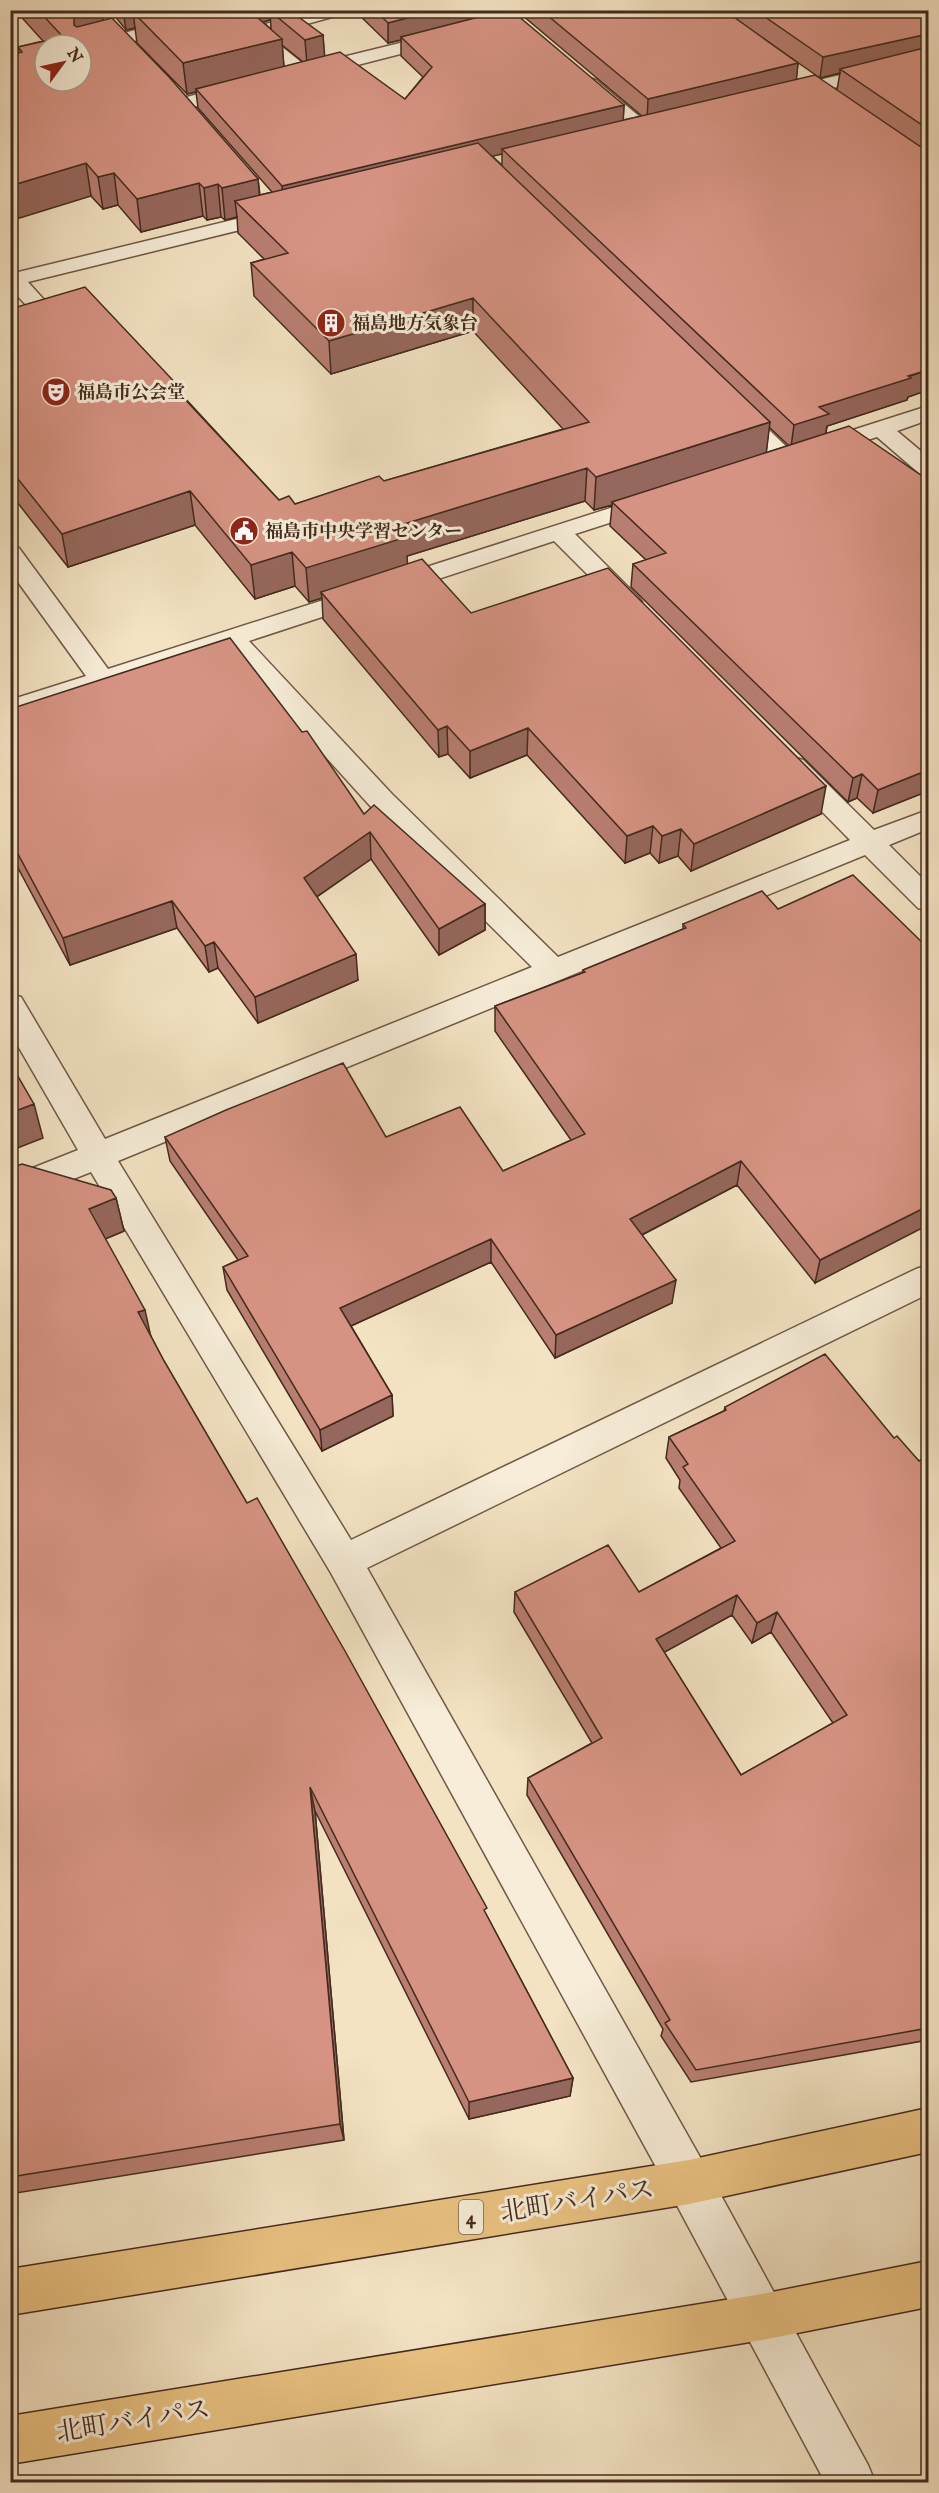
<svg xmlns="http://www.w3.org/2000/svg" width="939" height="2493" font-family="'IM FELL English','Noto Serif JP',serif">
<style>
.lines{fill:none;stroke-linecap:round;stroke-linejoin:round}
.minor-casing{stroke:#705847;stroke-width:3}
.highway-casing{stroke:#442a1e;stroke-width:3}
.minor{fill:#f7edd8;fill-rule:evenodd}
.highway{fill:#eac282;fill-rule:evenodd}
.wall{fill:#b87e71;stroke:#442a1e;stroke-width:1.5;fill-rule:evenodd}
.shaded-wall{fill:#96675c;stroke:#442a1e;stroke-width:1.5}
.building{fill:#d69383;stroke:#442a1e;stroke-width:1.5;fill-rule:evenodd}
.labels{text-anchor:middle;stroke-width:6;stroke-linejoin:round;paint-order:stroke}
.far-poi-label{font-size:18px;font-weight:bold;fill:#442a1e;stroke:#f7edd8;text-anchor:start}
.shield{fill:#f7edd8;stroke:#7a6456;stroke-width:1.5}
.shield-label{font-size:20px;font-weight:bold;fill:#442a1e}
.near-street-label{font-size:26px;fill:#442a1e;stroke:#f7edd8}
</style>
<rect width="100%" height="100%" fill="#f3e3c3"/>
<filter id="stains"><feTurbulence type="fractalNoise" baseFrequency=".00333" numOctaves="4"/><feColorMatrix values="0 0 0 0 .2 0 0 0 0 .09 0 0 0 0 .02 0 0 0 .5 -.17"/></filter>
<radialGradient id="worn" r=".72"><stop offset=".6" stop-color="#630" stop-opacity="0"/><stop offset="1" stop-color="#630" stop-opacity=".3"/></radialGradient>
<g class="lines">
<g class="minor-casing">
<path id="minor" d="M315 10H346L343 14 267 35 306 66 445 32 451 33 454 37 451 41 303 79 296 77 245 33 248 29Z
M178 18 184 19 187 23 184 27 81 56V45Z
M928 54V65L784 100 777 98 775 94 777 90Z
M589 78 596 80 647 123 650 127 647 131H633L582 88 580 84 582 80Z
M241 83 248 85 250 89 248 93 182 110 175 108 173 104 175 100Z
M282 208 289 210 292 214 289 218 28 282 65 323 62 328 10 341V328L40 320 10 288V274Z
M734 402 742 404 794 454 798 459 794 464 786 466 778 464 726 414 723 409 726 404Z
M928 406V420L897 431 928 457V476L920 474 877 437 820 455 812 453 808 448 812 443Z
M654 494 662 496 666 501 662 506 575 534 638 597 642 602 638 607 629 610 620 607 554 541 249 641 392 794 558 957 850 840 783 772 779 766 783 760 793 757 803 760 874 830 928 810V829L889 845 928 884V911L918 908 865 855 118 1161 351 1540 916 1269 928 1265V1294L367 1568 705 2166 868 2465 875 2482H825L673 2198 331 1573 91 1172 10 1204V1177L78 1150 10 1032V994L21 997 105 1139 532 967 372 808 227 648 10 717V700L86 676 10 571V546L19 548 108 669Z"/>
</g>
<g class="highway-casing">
<path id="highway" d="M928 2108V2152L689 2204 10 2315V2269L689 2160Z
M928 2261V2307L762 2340 10 2464V2416L762 2294Z"/>
</g>
<use href="#minor" class="minor"/>
<use href="#highway" class="highway"/>
</g>
<path class="wall" d="M15 10H102L103 21 258 179 260 195 272 192 198 108 196 92 187 94 137 43 135 28 126 30 110 10H269L270 20 263 22 271 29 270 11 323 35 324 56 405 99 423 77 401 56V40L388 43 354 10H496V13L624 105 623 120 642 116 516 10H928V390L908 397 907 400 827 426 826 434 928 791 873 813 857 798 848 802 631 587 633 564 646 560 610 526 612 505 594 510 585 501 407 556V564L471 613 821 814 691 871 678 856 659 863 650 853 625 863 527 755 470 778 448 754 439 757 323 619 322 598 309 602 295 586 255 599 195 525 68 567 10 493V309L184 397 279 500 295 504 384 481 563 429 473 331 331 374 254 296 251 263 264 259 238 233 237 217 225 220 221 217 207 220 203 216 141 232 118 205 103 209 91 196 19 53 18 47 43 41ZM764 39 820 78 840 73 837 90 796 79 798 63ZM282 45 303 62 284 67ZM502 154V165L492 156ZM769 427 789 446 766 453Z
M10 709 364 814 485 904V930L439 955 371 859 317 897 358 980 258 1023 218 968 209 972 177 928 70 965 10 853Z
M778 909 928 948 815 1283 737 1185 642 1235 672 1303 555 1358 491 1262 351 1326 392 1395 393 1416 322 1451 227 1290 223 1267 238 1260 170 1161 165 1137H386L503 1171 571 1140 495 1031V1006L583 973V970L683 929V924Z
M10 1168 116 1198 124 1231 105 1239 152 1338 164 1361 487 1916 573 2078 570 2096 469 2119 315 1811 344 2140 16 2193 10 2188Z
M725 1407 894 1438 919 1461 928 1456V2040L691 2082 661 2036 663 2029 527 1795 528 1778 592 1743 514 1612 515 1592H639L721 1548 679 1488 680 1480 666 1458 669 1437 724 1411ZM732 1615 752 1643 771 1632 833 1723 741 1775 664 1652Z"/>
<path class="shaded-wall" d="M84 10H102L105 36 79 45 74 25V14Z
M123 10H196L133 12 135 28 126 30Z
M241 10H269L270 20 247 27Z
M437 10H496V16L401 37V40L388 43V23Z
M928 34V53L840 69V73L820 78 823 57Z
M323 35 325 60 307 65 305 40Z
M282 39 284 70 196 89V92L187 94 183 63Z
M798 63 796 84 647 120 648 99Z
M624 105 623 125 502 149V154L284 206 282 186Z
M86 163 91 196 10 221V186Z
M114 173 118 205 103 209 98 177Z
M258 179 261 212 235 201 237 217 225 220 222 188Z
M199 183 203 216 141 232 137 199Z
M218 184 221 217 207 220 204 188Z
M473 298V331L331 374 329 341Z
M928 370V390L908 397 907 400 827 426 825 436 791 447 794 425 819 407Z
M770 422 766 455 612 502V505L594 510 596 477Z
M587 468 585 501 407 556 408 570 321 592 322 598 309 602 306 568 397 526Z
M190 491 195 525 68 567 62 534Z
M292 552 295 586 255 599 251 565Z
M447 726 448 754 439 757 438 730Z
M528 728 527 755 470 778V751Z
M928 770V791L873 813 878 790Z
M862 774 857 798 848 802 853 778Z
M826 786 821 814 691 871 694 844Z
M653 826 650 853 625 863 627 836Z
M681 829 678 856 659 863 662 836Z
M370 832 371 859 306 904 304 878Z
M172 901 177 928 70 965 63 938Z
M485 904V930L439 955V929Z
M214 942 218 968 209 972 205 946Z
M356 954 358 980 258 1023 255 997Z
M34 1104 43 1138 10 1151V1113Z
M741 1161 737 1185 628 1242 630 1219Z
M116 1198 124 1231 98 1242 89 1209Z
M928 1206V1225L815 1283 820 1260Z
M491 1239V1262L342 1330 340 1308Z
M676 1280 672 1303 555 1358 556 1335Z
M145 1310 152 1342 138 1312Z
M392 1395 393 1416 322 1451 320 1430Z
M737 1595 732 1615 652 1659 656 1639Z
M777 1612 771 1632 752 1643 757 1623Z
M928 1662V1676L924 1664Z
M310 1787 315 1811 344 2140 340 2124Z
M573 2078 570 2096 469 2119V2102Z"/>
<path class="building" d="M38 10H84L74 14V25L77 27 112 18 170 78 258 179 222 188 218 184 204 188 199 183 137 199 114 173 98 177 86 163 10 186V55L22 52 18 47 63 37ZM45 45H81V81H45Z
M139 10H249L282 39 183 63 133 12Z
M273 10H289L323 35 305 40 270 11Z
M375 10H437L388 23Z
M506 10H511L624 105 282 186 196 89 340 52 405 99 432 67 401 37Z
M541 10H724L798 63 648 99Z
M755 10H928V34L823 57Z
M928 47V129L840 69Z
M815 75 924 149 928 150V370L908 376 911 378 819 407 829 414 794 425 502 149Z
M478 143 770 422 596 477 587 468 397 526 407 537 306 568 292 552 251 565 190 491 62 534 10 469V309L85 287 183 391 179 393 279 500 289 496 295 504 379 476 384 481 589 422 473 298 329 341 251 263 288 253 235 201Z
M849 426 928 480V770L878 790 862 774 853 778 633 564 666 553 612 502Z
M422 559 471 613 608 568 826 786 694 844 681 829 662 836 653 826 627 836 528 728 470 751 447 726 438 730 321 592Z
M230 638 302 732 307 731 364 814 374 805 485 904 439 929 370 832 304 878 356 954 255 997 214 942 205 946 172 901 63 938 10 839V709Z
M853 875 928 948V1206L820 1260 741 1161 630 1219 676 1280 556 1335 491 1239 340 1308 392 1395 320 1430 223 1267 248 1256 165 1137 226 1110 343 1063 386 1137 460 1107 503 1171 585 1134 495 1006 585 972 583 970 686 928 683 924 762 891 778 909Z
M10 1066H12L34 1104 10 1113Z
M22 1164 111 1190 116 1198 89 1209 145 1310 138 1312 164 1361 247 1503 257 1498 345 1651 487 1908 484 1910 573 2078 469 2102 310 1787 340 2124 10 2177V1168Z
M825 1354 894 1438 897 1436 919 1461 928 1456V1662L924 1664 928 1670V2028L696 2070 665 2023 670 2020 528 1778 602 1738 515 1592 608 1545 639 1592 735 1541 683 1467 688 1464 669 1437 726 1410 725 1407ZM737 1595 757 1623 777 1612 847 1715 741 1775 656 1639Z"/>
<defs>
<g id="building-disc" transform="scale(1.5)"><circle r="9.5" fill="#8f2418" stroke="#f7edd8"/><path d="M-4-6H4V6H1V3H-1V6H-4ZM-2.5-4.3h1.7v1.8h-1.7ZM.8-4.3h1.7v1.8H.8ZM-2.5-1h1.7V.8h-1.7ZM.8-1h1.7V.8H.8Z" fill="#fff"/></g>
<g id="theatre-disc" transform="scale(1.5)"><circle r="9.5" fill="#8f2418" stroke="#f7edd8"/><path d="M-5-5.5Q0-4 5-5.5V0Q5 5 0 6Q-5 5-5 0ZM-3.3-2.5H-1v1.5H-3.3ZM1-2.5H3.3v1.5H1ZM-2.8 1Q0 5.5 2.8 1Z" fill="#fff"/></g>
<g id="civic-disc" transform="scale(1.5)"><circle r="9.5" fill="#8f2418" stroke="#f7edd8"/><path d="M-.6-6.5H3V-4.5H.6V-3L4-1V1h2V6H-6V1h2V-1L-.6-3ZM-1.2 2.5V6h2.4V2.5Z" fill="#fff"/></g>
</defs>
<g fill-rule="evenodd">
<use href="#building-disc" x="331" y="323"/>
<use href="#theatre-disc" x="56" y="392"/>
<use href="#civic-disc" x="244" y="531"/>
</g>
<g class="labels">
<g class="far-poi-label">
<text x="352" y="329">福島地方気象台</text>
<text x="77" y="398">福島市公会堂</text>
<text x="265" y="537">福島市中央学習センター</text>
</g>
<rect class="shield" x="459" y="2200" width="24" height="34" rx="4.5"/>
<g class="shield-label">
<text x="471" y="2224">4</text>
</g>
<g class="near-street-label">
<text transform="translate(577 2200) rotate(-9)" y="9">北町バイパス</text>
<text transform="translate(133 2420) rotate(-9)" y="9">北町バイパス</text>
</g>
</g>
<rect width="939" height="2493" fill="none" stroke="#f3e3c3" stroke-width="36"/>
<rect x="12" y="12" width="915" height="2469" fill="none" stroke="#442a1e" stroke-width="3"/>
<rect x="18" y="18" width="903" height="2457" fill="none" stroke="#442a1e" stroke-width="1.5"/>
<g transform="translate(63 63) rotate(57)"><circle r="28" fill="#f7edd8" stroke="#af9f8e" stroke-width="1.5"/>
<path d="M0-4.5L10 22L0 15L-10 22Z" fill="#8f2418"/>
<text y="-9" font-size="16" font-weight="bold" text-anchor="middle" fill="#442a1e">N</text>
</g>
<rect width="100%" height="100%" filter="url(#stains)"/>
<rect width="100%" height="100%" fill="url(#worn)"/>
</svg>
